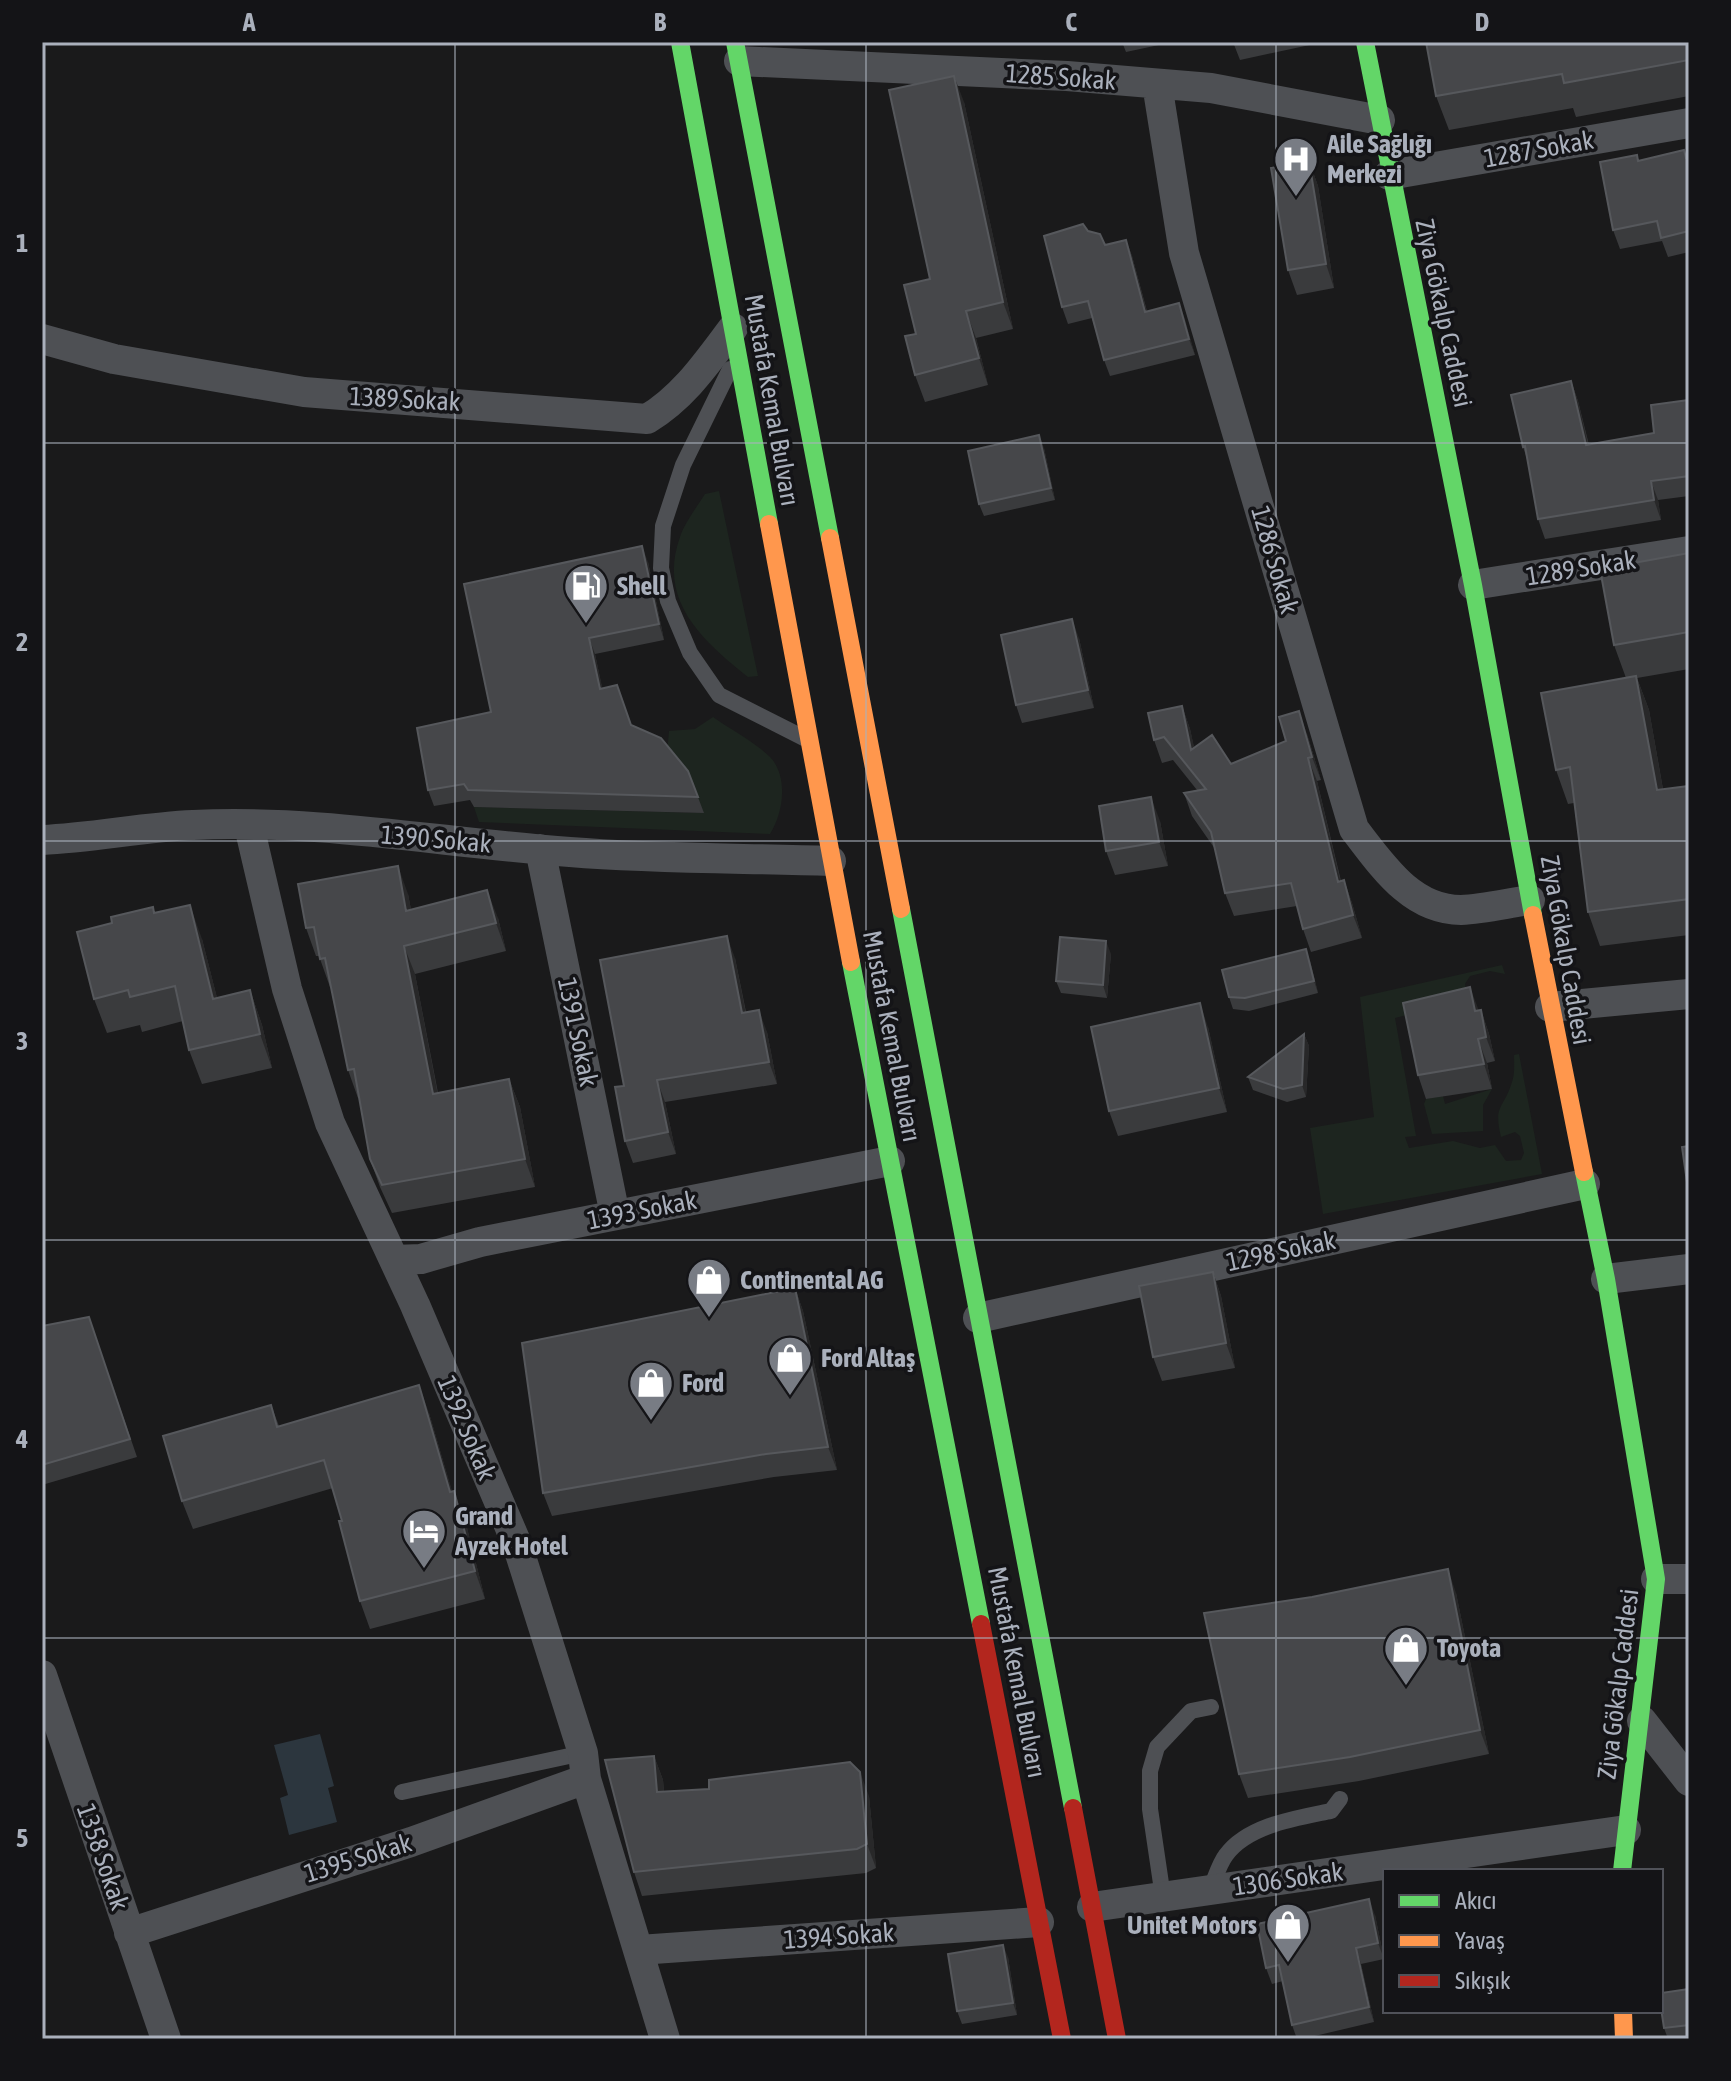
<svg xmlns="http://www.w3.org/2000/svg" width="1731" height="2081" font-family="'Asap Condensed',sans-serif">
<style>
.green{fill:#1d251f}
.water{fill:#2c363e}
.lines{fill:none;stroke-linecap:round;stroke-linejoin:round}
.lane{stroke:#4e5054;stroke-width:16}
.street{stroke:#4e5054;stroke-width:30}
.fast{stroke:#63d668;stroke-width:18}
.slow{stroke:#ff974d;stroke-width:18}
.jam{stroke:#b3261e;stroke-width:18}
.wall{fill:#3a3b3d}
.shaded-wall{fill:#282829}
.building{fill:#46474a;stroke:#56585c;stroke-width:2}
.grid{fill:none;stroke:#aab0bc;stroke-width:2;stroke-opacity:0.55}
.labels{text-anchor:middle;stroke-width:7;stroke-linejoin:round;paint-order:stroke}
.street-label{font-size:26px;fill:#aab0bc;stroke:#141417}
.poi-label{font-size:26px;font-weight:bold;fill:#aab0bc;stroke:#141417;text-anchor:start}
.neatline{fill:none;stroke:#aab0bc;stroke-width:3}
.grid-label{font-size:26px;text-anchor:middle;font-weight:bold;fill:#aab0bc}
</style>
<rect width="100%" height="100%" fill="#1a1a1b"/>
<path class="green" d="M719 491 758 676 748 677C703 641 657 601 680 537 685 522 697 507 705 494Z
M713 717C731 730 755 742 770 757 789 777 783 814 770 834L479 822 474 807 703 813 694 787 667 754 669 731 695 729Z
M1502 965 1505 974 1490 971 1470 976 1465 984 1469 999 1395 1018 1416 1136 1405 1137 1409 1148 1453 1141 1480 1148 1495 1145 1506 1161 1521 1160 1524 1153 1520 1136 1515 1132 1501 1137C1493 1104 1504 1109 1512 1082 1515 1074 1514 1063 1514 1055L1519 1054 1542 1174 1323 1214 1310 1128 1374 1117 1360 997Z
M1492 1089 1483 1105V1131L1432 1134 1424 1104 1426 1099 1443 1096 1445 1104Z"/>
<path class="water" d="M320 1734 334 1786 328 1788 337 1822 289 1835 280 1798 288 1795 274 1745Z"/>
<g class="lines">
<path class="lane" d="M730 369 683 465 663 526 661 568 668 601 690 653 719 695 804 738
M402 1792 583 1753
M1210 1890C1215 1879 1219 1864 1226 1855 1248 1825 1297 1818 1331 1811L1340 1799
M1163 1897 1150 1809V1771L1157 1747 1191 1711 1211 1707"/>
<path class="street" d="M739 61 1067 76 1211 88 1380 120
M1157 84 1184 253 1354 829C1382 865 1411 910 1461 910 1484 909 1508 903 1530 900
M1389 175 1689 123
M42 339 114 359 304 392 647 419C684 397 708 361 733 328
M1473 585 1689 551
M249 826 287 989 330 1123 415 1305 517 1544 583 1753 586 1779 665 2039
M42 840C93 838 143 827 193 825 319 819 445 843 570 852 656 859 744 858 831 861
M540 849 615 1215
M1550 1007 1689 994
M394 1260 421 1259 480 1242 890 1161
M1606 1279 1689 1269
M978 1318 1585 1184
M1656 1579H1689
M42 1675 166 2039
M1642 1721 1689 1781
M1092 1907 1626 1830
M129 1933 411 1842 586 1779
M639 1950 1039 1922"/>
<path class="fast" d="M680 42 769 524
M735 42 830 538
M1365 42 1473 585 1533 915
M901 909 1073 1808
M851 962 981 1624
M1584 1172 1606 1279 1656 1579 1622 1871"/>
<path class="slow" d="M769 524 851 962
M830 538 901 909
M1533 915 1584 1172
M1623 2011 1624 2039"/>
<path class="jam" d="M981 1624 1062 2039
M1073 1808 1117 2039"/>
</g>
<path class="wall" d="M1122 42H1173L1126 52Z
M1233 42H1319V43L1240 60Z
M1689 42V96L1576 117 1573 108 1449 130 1436 96Z
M964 102 1013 329 976 338 988 385 925 402 915 375 930 279Z
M1684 150 1687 158H1689V252L1668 257 1662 241 1620 249 1613 230 1637 155 1639 161Z
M1309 161 1318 186 1334 288 1297 295 1288 270Z
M1088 231 1105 245 1126 240 1132 256 1147 311 1179 303 1195 355 1110 376 1104 360 1092 318 1068 324 1062 307Z
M1571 381 1578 401 1589 445 1654 433 1689 400V496L1658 500 1661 520 1545 539 1538 519 1528 462 1523 447Z
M1044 448 1055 500 984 516 979 504Z
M1689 553V669L1637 678 1649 710 1663 789 1689 786V935L1600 946 1588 912 1574 803 1568 804 1556 770 1626 678 1614 645Z
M648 562 664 640 595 654 602 688 631 726 688 771 704 813 474 807 470 800 434 806 428 790Z
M1079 638 1094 708 1022 723 1016 705Z
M1182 706 1190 729 1194 748 1231 764 1307 734 1321 780 1317 781 1341 881 1344 880 1352 903 1362 938 1311 952 1303 929 1297 906 1234 916 1225 893 1215 849 1192 816 1184 793 1197 790 1173 760 1162 763 1154 740Z
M1160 821 1168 866 1115 875 1106 851Z
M408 894 411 910 498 918 506 951 415 974 438 1093 509 1079 520 1107 535 1187 392 1213 380 1187 370 1159 359 1098H358L348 1070 331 987H330L319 956H316L306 928Z
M153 907 155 913 202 939 217 998 250 990 262 1025 272 1068 202 1084 189 1050 183 1021 142 1032 140 1025 107 1033 94 999 112 923Z
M1111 954 1107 998 1061 993 1056 981Z
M735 958 746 1012 767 1032 777 1084 665 1102 676 1154 633 1163 625 1141 624 1086Z
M1310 961 1318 993 1249 1011 1233 1009 1229 997Z
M1478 1010H1481L1489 1034 1495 1061 1487 1063 1492 1089 1426 1099 1418 1075Z
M1208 1027 1227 1112 1118 1136 1109 1111Z
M1304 1034 1309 1046 1306 1097 1287 1102 1253 1090 1248 1077Z
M1213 1272 1221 1296 1235 1368 1162 1381 1153 1357Z
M795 1288 803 1311 837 1470 774 1477 552 1516 543 1493Z
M89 1317 137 1457 42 1485V1326Z
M271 1405 279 1426 429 1413 452 1492 465 1520 485 1599 370 1629 360 1601 342 1521 333 1488 193 1529 182 1501Z
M1456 1593 1489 1754 1359 1781 1248 1798 1239 1774Z
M654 1756 663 1780 664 1792 869 1796 876 1868 866 1873 642 1896 634 1872Z
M1375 1915 1384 1959 1361 1964 1374 2022 1302 2039H1297L1292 2025 1283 1981 1272 1984 1266 1968Z
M1008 1957 1017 2015 962 2024 957 2011Z
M1689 1989V2038L1668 2039 1664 2028Z"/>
<path class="shaded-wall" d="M954 76 964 102 1013 329 1003 302Z
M1309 161 1318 186 1334 288 1326 264Z
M1126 240 1132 256 1151 328 1145 312Z
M1179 303 1185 319 1195 355 1189 339Z
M966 311 976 338 988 385 979 358Z
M1571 381 1578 401 1593 465 1586 445Z
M1039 435 1044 448 1055 500 1051 488Z
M1651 481 1658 500 1661 520 1654 500Z
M642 546 648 562 664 640 659 624Z
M1072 619 1079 638 1094 708 1088 690Z
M589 638 595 654 606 705 600 689Z
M1636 676 1649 710 1669 824 1657 790Z
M1182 706 1190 729 1200 773 1191 750Z
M1299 711 1307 734 1321 780 1312 757Z
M1308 758 1317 781 1346 905 1338 882Z
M1151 797 1160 821 1168 866 1159 842Z
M398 866 408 894 417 939 406 911Z
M1344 880 1352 903 1362 938 1353 915Z
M487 890 498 918 506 951 496 923Z
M190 905 202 939 226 1033 213 999Z
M727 936 735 958 750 1035 742 1013Z
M1106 941 1111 954 1107 998 1103 985Z
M404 946 415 974 443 1122 433 1094Z
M1306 949 1310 961 1318 993 1314 981Z
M1470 987 1479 1011H1475Z
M250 990 262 1025 272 1068 260 1034Z
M1200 1003 1208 1027 1227 1112 1219 1088Z
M759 1010 767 1032 777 1084 769 1062Z
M1481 1010 1489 1034 1495 1061 1486 1037Z
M1304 1034 1309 1046 1306 1097 1302 1085Z
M1478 1039 1487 1063 1492 1089 1484 1064Z
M509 1079 520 1107 535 1187 525 1159Z
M657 1080 665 1102 676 1154 668 1132Z
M1213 1272 1221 1296 1235 1368 1226 1343Z
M795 1288 803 1311 837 1470 828 1447Z
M419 1385 429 1413 461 1521 450 1492Z
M454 1491 465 1520 485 1599 475 1571Z
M1448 1569 1456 1593 1489 1754 1480 1730Z
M654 1756 663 1780 666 1816 657 1792Z
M860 1772 869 1796 876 1868 867 1844Z
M1369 1899 1375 1915 1384 1959 1378 1943Z
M1003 1945 1008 1957 1017 2015 1013 2003Z
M1356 1948 1361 1964 1374 2022 1369 2007Z"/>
<path class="building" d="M1426 42H1689V60L1564 83 1562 74 1436 96Z
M954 76 1003 302 966 311 979 358 915 375 905 336 916 334 904 285 930 279 889 90Z
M1684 150 1686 158H1689V231L1661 238 1657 221 1613 230 1600 162 1637 155 1638 161Z
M1309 161 1326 264 1288 270 1271 168Z
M1083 224 1088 231 1100 234 1105 245 1126 240 1145 312 1179 303 1189 339 1104 360 1088 301 1062 307 1044 236Z
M1571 381 1586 445 1654 433 1651 405 1689 400V476L1651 481 1654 500 1538 519 1525 446 1523 447 1511 395Z
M1039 435 1051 488 979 504 968 451Z
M642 546 659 624 589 638 600 689 617 685 631 725 661 738 688 771 698 797 468 790 464 784 428 790 417 728 491 712 464 584Z
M1689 553V632L1614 645 1600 569Z
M1072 619 1088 690 1016 705 1001 635Z
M1636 676 1657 790 1689 786V899L1588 912 1570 767 1556 770 1541 693Z
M1182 706 1191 750 1212 735 1231 764 1286 741 1279 717 1299 711 1312 757 1308 758 1338 882 1344 880 1353 915 1303 929 1291 883 1225 893 1211 832 1184 793 1206 789 1164 737 1154 740 1148 713Z
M1151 797 1159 842 1106 851 1099 806Z
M398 866 406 911 487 890 496 923 404 946 433 1094 509 1079 525 1159 382 1185 370 1159 354 1069 348 1070 325 958 320 959 314 927 306 928 298 884Z
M190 905 213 999 250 990 260 1034 189 1050 175 986 130 997 128 990 94 999 77 932 112 923 111 917 153 907 154 913Z
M727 936 742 1013 759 1010 769 1062 657 1080 668 1132 625 1141 615 1087 624 1086 600 960Z
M1060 937 1106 941 1103 985 1056 981Z
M1306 949 1314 981 1245 998 1229 997 1222 970Z
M1470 987 1475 1011 1481 1010 1486 1037 1478 1039 1484 1064 1418 1075 1403 1003Z
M1200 1003 1219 1088 1109 1111 1091 1027Z
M1304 1034 1302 1085 1283 1089 1248 1077Z
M1689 1146V1196L1682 1147Z
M1213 1272 1226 1343 1153 1357 1139 1286Z
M795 1288 828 1447 766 1454 543 1493 522 1343Z
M89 1317 130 1439 42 1465V1326Z
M419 1385 450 1492 454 1491 475 1571 360 1601 339 1521H342L324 1460 182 1501 163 1436 271 1405 277 1427Z
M1448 1569 1480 1730 1350 1757 1239 1774 1204 1613 1312 1597Z
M654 1756 657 1792 709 1789V1780L850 1762 860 1772 867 1844 857 1849 634 1872 605 1760Z
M1369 1899 1378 1943 1356 1948 1369 2007 1292 2025 1279 1965 1266 1968 1257 1924Z
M1003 1945 1013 2003 957 2011 948 1954Z
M1689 1989V2025L1664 2028 1661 2008V1993Z"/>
<path class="grid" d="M455 42V2039M866 42V2039M1276 42V2039M42 443H1689M42 841H1689M42 1240H1689M42 1638H1689"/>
<defs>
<g id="hospital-pin" transform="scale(2.3)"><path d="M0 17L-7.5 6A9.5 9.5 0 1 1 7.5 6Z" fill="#787c84" stroke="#141417"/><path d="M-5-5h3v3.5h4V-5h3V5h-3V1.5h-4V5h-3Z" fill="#fff"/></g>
<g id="fuel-pin" transform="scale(2.3)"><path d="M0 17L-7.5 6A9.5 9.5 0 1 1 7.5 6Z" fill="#787c84" stroke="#141417"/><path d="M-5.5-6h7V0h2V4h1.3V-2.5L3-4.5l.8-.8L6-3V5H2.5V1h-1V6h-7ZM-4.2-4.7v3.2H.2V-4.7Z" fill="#fff"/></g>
<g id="shop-pin" transform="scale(2.3)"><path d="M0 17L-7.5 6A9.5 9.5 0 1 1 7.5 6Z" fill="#787c84" stroke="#141417"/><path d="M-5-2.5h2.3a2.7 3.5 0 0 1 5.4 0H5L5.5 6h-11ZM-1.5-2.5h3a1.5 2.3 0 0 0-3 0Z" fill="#fff"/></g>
<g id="hotel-pin" transform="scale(2.3)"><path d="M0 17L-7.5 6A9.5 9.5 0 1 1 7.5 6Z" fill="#787c84" stroke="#141417"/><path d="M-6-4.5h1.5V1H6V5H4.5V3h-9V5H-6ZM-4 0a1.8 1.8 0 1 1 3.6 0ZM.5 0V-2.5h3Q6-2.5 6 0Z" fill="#fff"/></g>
</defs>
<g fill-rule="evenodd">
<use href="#hospital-pin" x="1296" y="159"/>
<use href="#fuel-pin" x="586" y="586"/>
<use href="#shop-pin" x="709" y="1280"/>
<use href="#shop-pin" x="790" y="1358"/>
<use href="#shop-pin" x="651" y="1383"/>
<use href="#hotel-pin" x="424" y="1531"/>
<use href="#shop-pin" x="1406" y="1648"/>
<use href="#shop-pin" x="1288" y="1925"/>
</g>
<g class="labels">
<g class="street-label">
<text transform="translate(1061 77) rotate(4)" y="9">1285 Sokak</text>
<text transform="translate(1539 149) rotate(-10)" y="9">1287 Sokak</text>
<text transform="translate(1444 313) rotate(78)" y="9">Ziya Gökalp Caddesi</text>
<text transform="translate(405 399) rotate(3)" y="9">1389 Sokak</text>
<text transform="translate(772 400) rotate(80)" y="9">Mustafa Kemal Bulvarı</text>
<text transform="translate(1275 560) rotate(74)" y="9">1286 Sokak</text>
<text transform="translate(1581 568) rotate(-9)" y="9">1289 Sokak</text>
<text transform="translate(436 839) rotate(5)" y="9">1390 Sokak</text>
<text transform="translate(1566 950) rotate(80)" y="9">Ziya Gökalp Caddesi</text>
<text transform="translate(578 1032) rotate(78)" y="9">1391 Sokak</text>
<text transform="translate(892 1036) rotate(79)" y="9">Mustafa Kemal Bulvarı</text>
<text transform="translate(642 1210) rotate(-11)" y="9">1393 Sokak</text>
<text transform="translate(1281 1251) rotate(-12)" y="9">1298 Sokak</text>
<text transform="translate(467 1428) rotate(67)" y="9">1392 Sokak</text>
<text transform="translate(1017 1672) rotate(79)" y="9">Mustafa Kemal Bulvarı</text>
<text transform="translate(1618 1684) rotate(-83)" y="9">Ziya Gökalp Caddesi</text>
<text transform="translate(103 1857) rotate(71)" y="9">1358 Sokak</text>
<text transform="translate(358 1858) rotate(-17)" y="9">1395 Sokak</text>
<text transform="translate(1288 1879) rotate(-8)" y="9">1306 Sokak</text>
<text transform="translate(839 1936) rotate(-4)" y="9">1394 Sokak</text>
</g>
<g class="poi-label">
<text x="1327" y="153">Aile Sağlığı<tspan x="1327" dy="30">Merkezi</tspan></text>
<text x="617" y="595">Shell</text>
<text x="740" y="1289">Continental AG</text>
<text x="821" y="1367">Ford Altaş</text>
<text x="682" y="1392">Ford</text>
<text x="455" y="1525">Grand<tspan x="455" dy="30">Ayzek Hotel</tspan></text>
<text x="1437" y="1657">Toyota</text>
<text x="1257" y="1934" text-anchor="end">Unitet Motors</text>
</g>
</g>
<rect width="1731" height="2081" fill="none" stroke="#141417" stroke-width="88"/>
<rect x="1383" y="1869" width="280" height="144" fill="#141417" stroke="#505259" stroke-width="2"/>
<rect x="1399" y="1895" width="40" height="12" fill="#63d668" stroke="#505259" stroke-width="2"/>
<text x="1455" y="1909" font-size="24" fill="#aab0bc">Akıcı</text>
<rect x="1399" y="1935" width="40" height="12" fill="#ff974d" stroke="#505259" stroke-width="2"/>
<text x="1455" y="1949" font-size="24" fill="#aab0bc">Yavaş</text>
<rect x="1399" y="1975" width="40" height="12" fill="#b3261e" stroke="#505259" stroke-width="2"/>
<text x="1455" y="1989" font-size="24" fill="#aab0bc">Sıkışık</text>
<rect x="44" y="44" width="1643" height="1993" class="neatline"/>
<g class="grid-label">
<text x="249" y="31">A</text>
<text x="660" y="31">B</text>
<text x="1071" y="31">C</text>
<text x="1482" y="31">D</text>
<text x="22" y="252">1</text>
<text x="22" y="651">2</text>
<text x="22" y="1050">3</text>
<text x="22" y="1448">4</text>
<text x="22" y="1847">5</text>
</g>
</svg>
